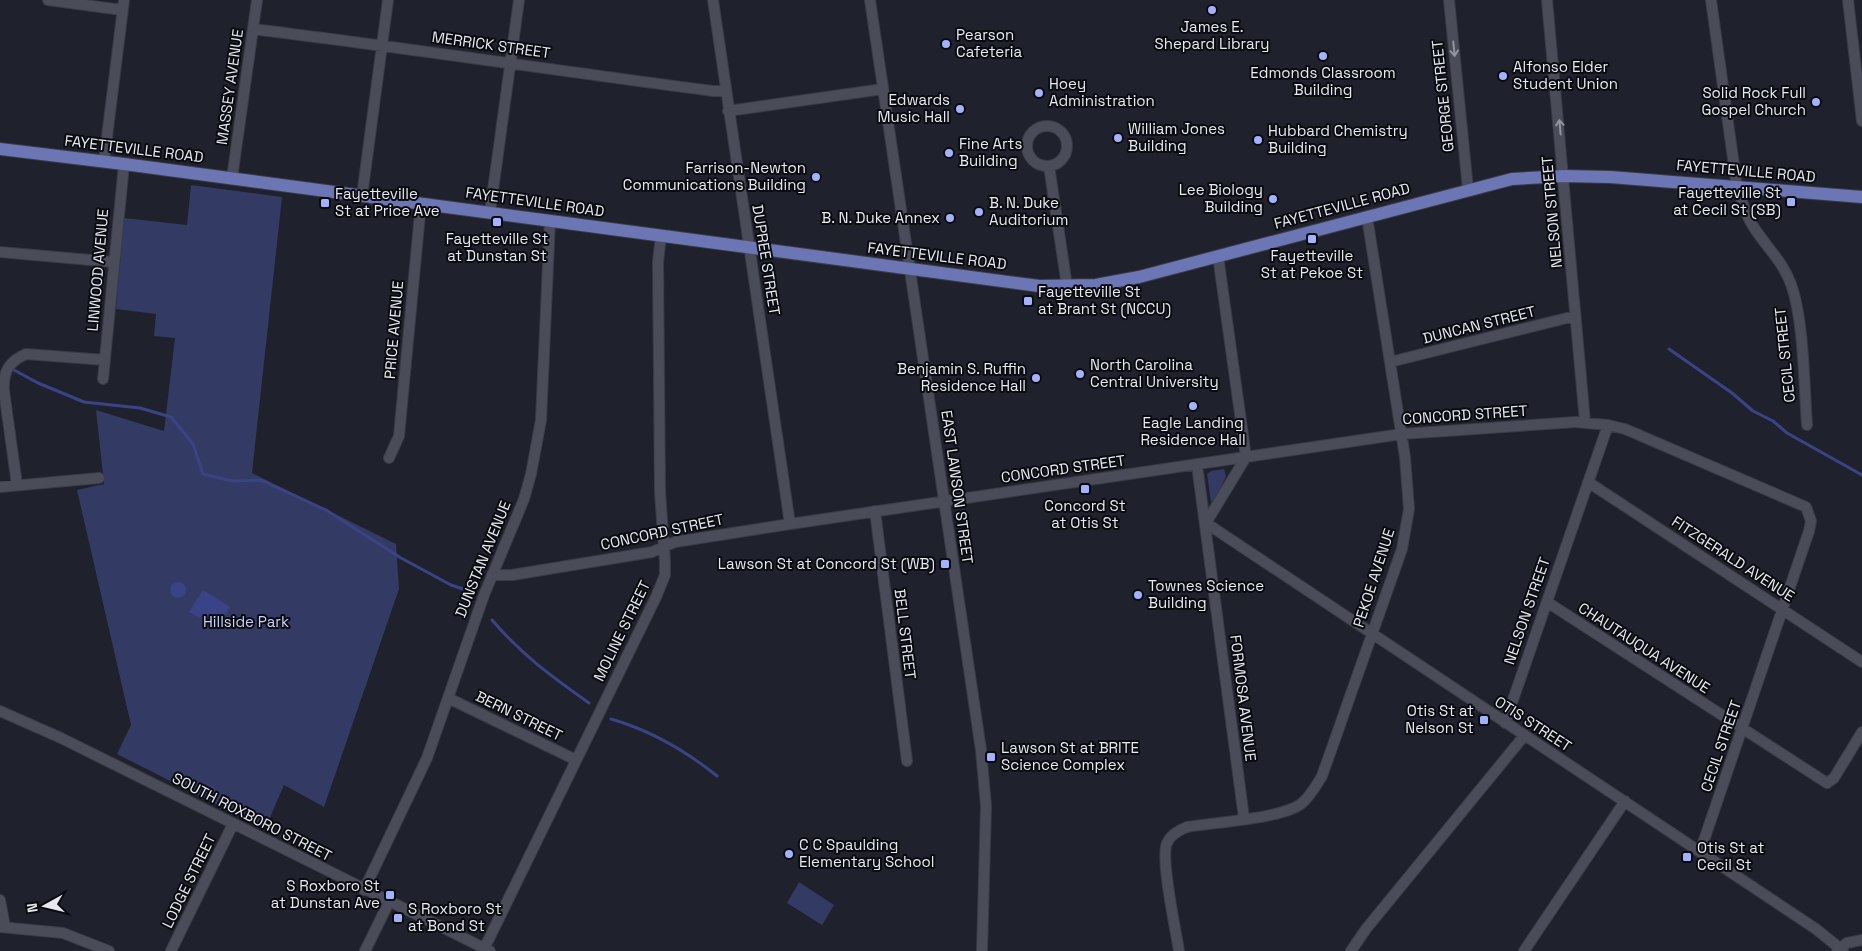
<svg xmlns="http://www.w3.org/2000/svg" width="1862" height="951" font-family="'Space Grotesk',sans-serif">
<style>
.green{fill:#333a64}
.water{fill:#3b4387}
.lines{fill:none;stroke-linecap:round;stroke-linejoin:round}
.stream{stroke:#3b4387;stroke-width:3}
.minor-casing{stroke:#3a3c45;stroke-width:12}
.major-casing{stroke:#3a3c45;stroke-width:14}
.minor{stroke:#4a4d59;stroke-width:10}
.major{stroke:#6c76b5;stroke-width:12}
.oneway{stroke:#91939d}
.poi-dot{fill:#a3b2fd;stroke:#0a0b10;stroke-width:2}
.labels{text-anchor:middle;stroke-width:4;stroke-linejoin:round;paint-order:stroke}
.poi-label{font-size:15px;fill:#e7e9f1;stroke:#0a0b10;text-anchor:start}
.street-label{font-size:15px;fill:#e7e9f1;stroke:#0a0b10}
.park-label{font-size:15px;fill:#c8d1f9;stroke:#0a0b10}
</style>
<rect width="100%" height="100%" fill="#1f212c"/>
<path class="green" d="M191 185 282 197 252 473 396 544 399 589 324 807 284 785 265 829 117 754 131 725 77 490 104 484 96 410 164 431 175 338 154 336 156 314 116 309 124 218 187 225Z
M1224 469 1226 476 1215 500 1211 502 1207 474 1211 471Z
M799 882 834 905 822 925 787 903Z"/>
<path class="water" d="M170 590a8 8 0 1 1 16 0a8 8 0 1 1-16 0Z
M203 590 230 607 220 624 203 614 200 618 189 612Z"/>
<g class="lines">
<path class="stream" d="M1669 349 1732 393 1753 411 1773 421 1787 433 1862 475
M14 370 38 383 84 402 140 408 171 417 193 444 203 474 232 481 261 480 326 510 401 558 451 585 469 591
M492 620C523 656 551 676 589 703
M611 719C649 730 686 751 717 776"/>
<g class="minor-casing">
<path id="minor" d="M48 0 122 10
M713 0 790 524
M870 0 981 750 986 806 982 951
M1449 0 1468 189
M1547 0 1585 422
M1711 0 1737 187C1742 200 1745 214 1753 226 1766 247 1782 260 1791 284 1804 321 1804 385 1807 425
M1848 0 1862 121
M253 29C407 48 559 71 713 91H725
M728 111 883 89
M1027 146a20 20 0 1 1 40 0a20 20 0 1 1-40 0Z
M104 161 124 0
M1049 166 1067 286
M232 178 257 0
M362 196 388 0
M490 212 519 0
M0 252 113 262
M1390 362 1575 316
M103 379 124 164
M389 458 399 436 421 203
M1197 465 1244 818
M1588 482 1862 662
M17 485 4 391C3 372 8 362 26 354L105 360
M0 487 99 478
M875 511 907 761
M1206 523 1816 929 1843 951
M1206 523 1246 457 1218 256
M492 575H512L652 552 675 542 790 524 1402 434 1576 422 1608 425 1625 429 1806 507 1811 521 1809 531 1700 852
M1547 602 1827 783 1834 778 1862 732
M448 698 576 760
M0 711 61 738 490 951
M1505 723 1608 425
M364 890 427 758 484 595 524 499 531 474 541 420 550 220
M0 900 5 927
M0 927 63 933 109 951
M171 951 233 824
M365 951 389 902
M483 951 656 597 665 575V562L660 492 658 262 661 236
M1179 951C1176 931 1160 858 1167 843 1171 834 1179 830 1187 827 1215 822 1280 819 1301 804 1310 797 1316 786 1322 776L1402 549 1409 509 1405 457 1367 217
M1351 951 1366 929 1524 736
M1524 951 1625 801
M1837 951 1847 943 1862 940"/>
</g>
<g class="major-casing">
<path id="major" d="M0 149 124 164 1039 286 1096 285 1139 277 1512 179 1564 176 1610 177 1862 197"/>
</g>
<use href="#minor" class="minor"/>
<use href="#major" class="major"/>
</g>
<defs><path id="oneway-shaft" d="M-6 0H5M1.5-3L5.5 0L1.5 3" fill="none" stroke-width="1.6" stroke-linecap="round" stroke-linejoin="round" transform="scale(1.25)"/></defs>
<g class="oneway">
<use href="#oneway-shaft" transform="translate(1454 49) rotate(84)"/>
<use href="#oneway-shaft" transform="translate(1560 127) rotate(-95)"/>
</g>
<g class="poi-dot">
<circle cx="1212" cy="10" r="5"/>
<circle cx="946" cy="44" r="5"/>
<circle cx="1323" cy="56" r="5"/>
<circle cx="1503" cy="76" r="5"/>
<circle cx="1039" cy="93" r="5"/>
<circle cx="1816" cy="102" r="5"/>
<circle cx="960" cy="109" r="5"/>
<circle cx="1118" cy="138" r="5"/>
<circle cx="1258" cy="140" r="5"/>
<circle cx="949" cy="153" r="5"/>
<circle cx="816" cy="177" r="5"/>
<circle cx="1273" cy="199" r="5"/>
<rect x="1786" y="197" width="10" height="10" rx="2.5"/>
<rect x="320" y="198" width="10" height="10" rx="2.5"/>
<circle cx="979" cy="212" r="5"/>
<circle cx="950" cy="218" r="5"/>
<rect x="492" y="217" width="10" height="10" rx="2.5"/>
<rect x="1307" y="234" width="10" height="10" rx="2.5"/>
<rect x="1023" y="296" width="10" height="10" rx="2.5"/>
<circle cx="1080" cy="374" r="5"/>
<circle cx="1036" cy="378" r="5"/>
<circle cx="1193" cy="406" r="5"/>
<rect x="1080" y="484" width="10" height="10" rx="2.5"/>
<rect x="940" y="559" width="10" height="10" rx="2.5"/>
<circle cx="1138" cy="595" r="5"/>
<rect x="1479" y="715" width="10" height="10" rx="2.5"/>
<rect x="986" y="752" width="10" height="10" rx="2.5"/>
<circle cx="789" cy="854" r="5"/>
<rect x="1682" y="852" width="10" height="10" rx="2.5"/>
<rect x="385" y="890" width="10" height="10" rx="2.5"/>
<rect x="393" y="913" width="10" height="10" rx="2.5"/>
</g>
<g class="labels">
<g class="poi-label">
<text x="1212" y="32" text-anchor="middle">James E.<tspan x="1212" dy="17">Shepard Library</tspan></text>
<text x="956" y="40">Pearson<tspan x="956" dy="17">Cafeteria</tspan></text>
<text x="1513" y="72">Alfonso Elder<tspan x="1513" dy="17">Student Union</tspan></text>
<text x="1323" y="78" text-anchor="middle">Edmonds Classroom<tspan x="1323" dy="17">Building</tspan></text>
<text x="1049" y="89">Hoey<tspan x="1049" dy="17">Administration</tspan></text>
<text x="1806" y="98" text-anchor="end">Solid Rock Full<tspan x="1806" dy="17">Gospel Church</tspan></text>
<text x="950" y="105" text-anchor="end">Edwards<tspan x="950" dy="17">Music Hall</tspan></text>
<text x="1128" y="134">William Jones<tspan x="1128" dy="17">Building</tspan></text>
<text x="1268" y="136">Hubbard Chemistry<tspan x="1268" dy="17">Building</tspan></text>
<text x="959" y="149">Fine Arts<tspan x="959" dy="17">Building</tspan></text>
<text x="806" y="173" text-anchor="end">Farrison-Newton<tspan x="806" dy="17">Communications Building</tspan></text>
<text x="1263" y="195" text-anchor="end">Lee Biology<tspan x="1263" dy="17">Building</tspan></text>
<text x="1781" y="198" text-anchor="end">Fayetteville St<tspan x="1781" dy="17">at Cecil St (SB)</tspan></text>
<text x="335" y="199">Fayetteville<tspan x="335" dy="17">St at Price Ave</tspan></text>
<text x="989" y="208">B. N. Duke<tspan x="989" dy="17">Auditorium</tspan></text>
<text x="940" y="223" text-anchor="end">B. N. Duke Annex</text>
<text x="497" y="244" text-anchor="middle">Fayetteville St<tspan x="497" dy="17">at Dunstan St</tspan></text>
<text x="1312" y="261" text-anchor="middle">Fayetteville<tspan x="1312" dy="17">St at Pekoe St</tspan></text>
<text x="1038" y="297">Fayetteville St<tspan x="1038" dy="17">at Brant St (NCCU)</tspan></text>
<text x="1090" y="370">North Carolina<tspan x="1090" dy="17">Central University</tspan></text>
<text x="1026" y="374" text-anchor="end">Benjamin S. Ruffin<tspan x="1026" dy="17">Residence Hall</tspan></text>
<text x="1193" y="428" text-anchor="middle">Eagle Landing<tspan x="1193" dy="17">Residence Hall</tspan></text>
<text x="1085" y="511" text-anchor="middle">Concord St<tspan x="1085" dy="17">at Otis St</tspan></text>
<text x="935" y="569" text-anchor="end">Lawson St at Concord St (WB)</text>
<text x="1148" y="591">Townes Science<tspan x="1148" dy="17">Building</tspan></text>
<text x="1474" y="716" text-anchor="end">Otis St at<tspan x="1474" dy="17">Nelson St</tspan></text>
<text x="1001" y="753">Lawson St at BRITE<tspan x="1001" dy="17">Science Complex</tspan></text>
<text x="799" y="850">C C Spaulding<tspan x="799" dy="17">Elementary School</tspan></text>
<text x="1697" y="853">Otis St at<tspan x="1697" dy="17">Cecil St</tspan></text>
<text x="380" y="891" text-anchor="end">S Roxboro St<tspan x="380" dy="17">at Dunstan Ave</tspan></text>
<text x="408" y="914">S Roxboro St<tspan x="408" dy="17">at Bond St</tspan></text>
</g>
<g class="street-label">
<text transform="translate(491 45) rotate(8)" y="5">MERRICK STREET</text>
<text transform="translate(230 87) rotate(-82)" y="5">MASSEY AVENUE</text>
<text transform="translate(1443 96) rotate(-96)" y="5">GEORGE STREET</text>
<text transform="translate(134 149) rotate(7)" y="5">FAYETTEVILLE ROAD</text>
<text transform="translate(1746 171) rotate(5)" y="5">FAYETTEVILLE ROAD</text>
<text transform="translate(535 202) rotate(8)" y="5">FAYETTEVILLE ROAD</text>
<text transform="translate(1342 206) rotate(-15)" y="5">FAYETTEVILLE ROAD</text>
<text transform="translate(1552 212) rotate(-95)" y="5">NELSON STREET</text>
<text transform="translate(937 256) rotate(7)" y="5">FAYETTEVILLE ROAD</text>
<text transform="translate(766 260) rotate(81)" y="5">DUPREE STREET</text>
<text transform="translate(98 270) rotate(-85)" y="5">LINWOOD AVENUE</text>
<text transform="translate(1479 325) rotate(-14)" y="5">DUNCAN STREET</text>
<text transform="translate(394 330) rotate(-85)" y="5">PRICE AVENUE</text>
<text transform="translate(1785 355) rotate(-96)" y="5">CECIL STREET</text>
<text transform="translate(1465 415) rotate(-4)" y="5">CONCORD STREET</text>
<text transform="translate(1063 469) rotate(-8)" y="5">CONCORD STREET</text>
<text transform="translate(957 487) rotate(82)" y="5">EAST LAWSON STREET</text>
<text transform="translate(662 532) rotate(-12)" y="5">CONCORD STREET</text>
<text transform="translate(483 559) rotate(-68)" y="5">DUNSTAN AVENUE</text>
<text transform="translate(1733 559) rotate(33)" y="5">FITZGERALD AVENUE</text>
<text transform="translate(1374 578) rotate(-72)" y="5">PEKOE AVENUE</text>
<text transform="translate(1527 611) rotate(-71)" y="5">NELSON STREET</text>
<text transform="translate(622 631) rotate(-64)" y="5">MOLINE STREET</text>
<text transform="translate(905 634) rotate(83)" y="5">BELL STREET</text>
<text transform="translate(1644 648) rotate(33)" y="5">CHAUTAUQUA AVENUE</text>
<text transform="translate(1243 698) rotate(83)" y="5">FORMOSA AVENUE</text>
<text transform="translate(519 716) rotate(26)" y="5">BERN STREET</text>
<text transform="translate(1533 724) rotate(33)" y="5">OTIS STREET</text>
<text transform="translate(1721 746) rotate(-71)" y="5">CECIL STREET</text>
<text transform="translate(252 817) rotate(27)" y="5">SOUTH ROXBORO STREET</text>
<text transform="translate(189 881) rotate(-64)" y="5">LODGE STREET</text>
</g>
<g class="park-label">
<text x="246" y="627">Hillside Park</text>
</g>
</g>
<g transform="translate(45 906) rotate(262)" stroke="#0a0b10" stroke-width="4" paint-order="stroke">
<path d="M0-4L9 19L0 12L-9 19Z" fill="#e7e9f1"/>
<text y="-8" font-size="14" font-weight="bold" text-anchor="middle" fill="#e7e9f1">N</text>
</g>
</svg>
